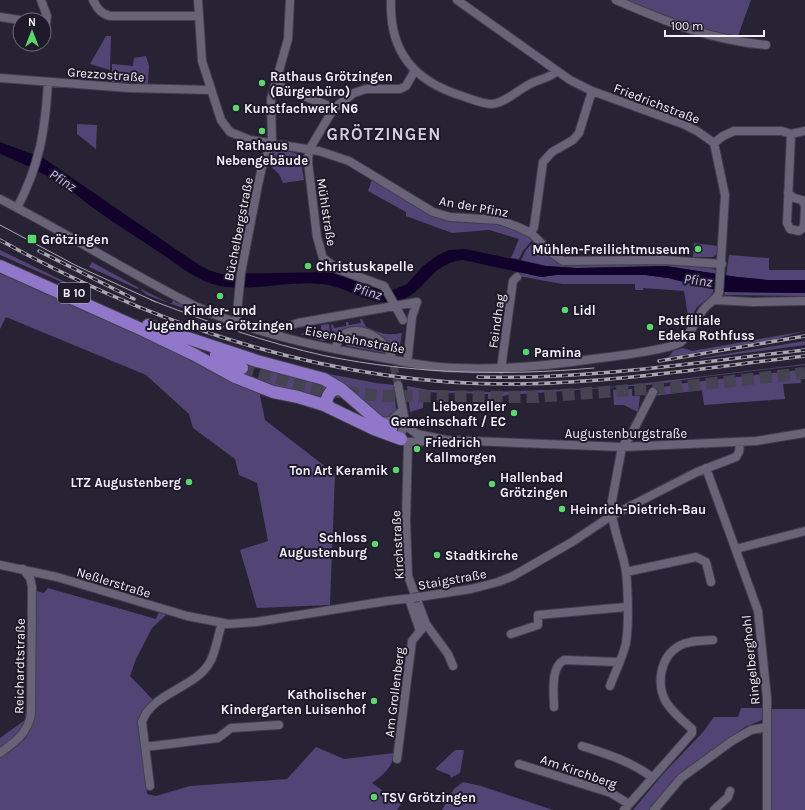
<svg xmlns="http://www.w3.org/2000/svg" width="805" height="810" font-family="Karla,sans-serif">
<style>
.green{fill:#534476}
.water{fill:#12012b}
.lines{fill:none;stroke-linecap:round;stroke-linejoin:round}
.minor-tunnel{stroke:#454252;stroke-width:8;stroke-dasharray:8 4;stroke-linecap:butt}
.highway-tunnel{stroke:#454252;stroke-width:12;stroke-dasharray:12 6;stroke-linecap:butt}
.minor-casing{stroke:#423e4c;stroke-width:10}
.highway-casing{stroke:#423e4c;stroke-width:14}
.minor{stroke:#686376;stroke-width:8}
.highway{stroke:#9077c9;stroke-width:12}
.tram{stroke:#a9a6b3;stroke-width:1}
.rail-casing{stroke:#a9a6b3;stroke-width:3.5}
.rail{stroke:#1e1a29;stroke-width:2;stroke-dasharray:6;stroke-linecap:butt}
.minor-bridge-casing{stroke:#423e4c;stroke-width:10;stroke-linecap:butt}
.minor-bridge{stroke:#686376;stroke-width:8}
.poi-dot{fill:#5bd56e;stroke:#1e1a29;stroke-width:1.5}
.labels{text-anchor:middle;stroke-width:4;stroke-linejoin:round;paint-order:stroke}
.shield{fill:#1e1a29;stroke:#b2b0bc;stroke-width:1}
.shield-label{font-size:12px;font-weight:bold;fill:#f2f0fb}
.street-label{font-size:13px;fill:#f2f0fb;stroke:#1e1a29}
.poi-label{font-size:13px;font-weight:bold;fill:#f2f0fb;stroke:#1e1a29;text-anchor:start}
.water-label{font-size:14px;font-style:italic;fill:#c9baf3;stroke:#1e1a29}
.district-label{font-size:17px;font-weight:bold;letter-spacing:1px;fill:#d3cee4;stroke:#1e1a29}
</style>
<rect width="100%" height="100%" fill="#272334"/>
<path class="green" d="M623 0H751L738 36 739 40 674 20Z
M106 36H111L110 70 90 64Z
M146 56 149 66 148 84 112 82V64L133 66 134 58Z
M77 124 97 125 96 149 77 134Z
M275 149 300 154 304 180 283 183 279 174 268 164Z
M372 179 432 214 500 224 525 233 533 239 523 251 519 259 511 258 519 239 489 230 452 233 406 216V212L368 191Z
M534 241 557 263 567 265 659 264 711 268 716 270V274L666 266 577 268 546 266 521 260 526 250Z
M694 243 718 246 716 255 713 257H693Z
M0 250 96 297 0 255Z
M729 255 769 258V270H805V280H768L726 276Z
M92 262 139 288 138 289 89 267Z
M520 272 541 277 556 275H645L668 278 714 289 711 296 697 307 689 321 684 291 643 288V290H635V284H562L519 276Z
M0 273 130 329 259 390 265 420 335 474 330 605 257 608 240 550 268 541 257 483 239 475 235 459 193 428 189 414 146 375 6 317 0 329Z
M141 289 171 304 174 299 175 302 188 306 187 308 193 311 194 309 235 327 147 295 141 290Z
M724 292 805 293V296L725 295Z
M360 319H362L366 327C381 333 384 336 402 333L400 345 391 348 384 339 351 328 343 329 333 338 331 325 333 324 334 328 346 326V322H348L349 325 361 323Z
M329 324 331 337 328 340 323 341 300 334 321 330V325Z
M805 331 772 340 669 357 673 351 683 348 692 351Z
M350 336C364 337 377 340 385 353L347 346 343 339Z
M805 341V345L700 359V358Z
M805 364V365L703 377 659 384 507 395 491 400H488V394L424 392 423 408 410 412 407 386 429 390 488 392 574 389 621 386Z
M270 370 330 385 322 401 273 389 241 373 266 381Z
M799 370 801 383 783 384 785 399 704 405 702 390 654 396 663 387 685 383Z
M329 374 376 383 394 385 396 410 386 420 328 376Z
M632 389V396H640L638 412 624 405H614L613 390Z
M48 588 156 619 159 612 166 615 152 628 136 659 130 676 153 700 140 715 147 794 156 796 190 786 287 779 316 747 344 759 394 753C393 767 383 775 372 783L401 804 397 810H0V738L25 720 36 591 44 593Z
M741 708H764L762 720 745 727 679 776 649 810H633L663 774 703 732 714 717H738Z
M770 709H805V810H771Z
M455 750H464L460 773 451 778 450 775 435 769Z
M463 782 481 786 553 810H442L454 789Z"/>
<path class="water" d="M0 142 43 158 193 261 208 270 221 274 330 272 382 289 393 290 407 284 423 266 438 255 449 250 465 249 546 266 577 268 666 266 738 277 768 280H805V293L724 292 668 278 645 275H556L541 277 463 260C425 264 426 300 389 302 366 304 345 286 322 284 288 280 253 292 220 286 196 281 179 265 159 252 138 238 117 225 96 210 87 204 79 196 70 190 48 175 25 164 0 154Z"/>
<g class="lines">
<path class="minor-tunnel" d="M391 354 398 385"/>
<path class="highway-tunnel" d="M242 368 318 390 384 396 535 397 687 386 805 373"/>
<g class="minor-casing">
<path id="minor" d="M41 0 47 16 46 25 44 24
M93 0C97 8 101 14 110 16H198
M198 0 202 61 221 120 230 132 250 140 319 151 349 161 433 212 450 217 499 220 518 227 531 233 550 252 563 261 663 260 722 264
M391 0C389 52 414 81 462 96 471 99 483 104 492 104 505 103 518 90 530 84 538 79 551 78 557 71
M616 0C667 22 710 40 766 45
M0 17 20 20
M0 78 129 88 211 90
M276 85 334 108
M791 134 787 223 790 229 799 231 804 227 805 209
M714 143 723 136 734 131H782L791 134 805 131
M788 193 794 198 802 200 805 206
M0 199C65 232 127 272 193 305 254 334 323 348 389 359 411 363 433 368 456 368 502 370 547 366 593 359 609 357 670 350 681 342 691 334 696 320 703 310 708 303 715 301 719 293L725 195 714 143 697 131 683 124 592 91 570 80 457 0
M17 208C40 164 45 131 48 82
M531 233 534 227 543 162 552 152 573 140 579 133 592 91
M715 300 753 302 805 301
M403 320 384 286 337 269 323 258 317 237 308 162 309 150 334 108 354 93 366 89H400L406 86 414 72
M236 322 241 273 257 190 262 167 272 143 271 99 288 39 290 0
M275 334 281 328 298 323 417 302 412 317 408 356
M336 349C339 326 363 328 378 339 383 343 387 348 391 354
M501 369 513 281 517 277
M398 385 406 426 417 434 446 440 622 447 756 441 805 433
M380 422 391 421 399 413
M402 431 400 436 405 442 432 441
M408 443 406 521 408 576 426 624 448 654 453 666
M706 468 758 611 767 698V810
M736 549 805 531
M0 565 57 577 187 616 229 624 256 622 387 601 413 598
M626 572 696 557 706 562 711 582
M419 597 471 589 498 582 513 576 572 542 611 516 697 472 736 457 739 452 740 442
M409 599 420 631 423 628
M511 634 538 625V615L626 607
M610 686C615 672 623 657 626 643 629 625 628 590 626 572 623 550 612 529 611 506L622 447 631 435 653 392
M554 707C554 693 550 668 564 660L618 662
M582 746C607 754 630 761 652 777
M145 747 218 738 231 728 279 725
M0 753C15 742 28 733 31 714L32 587 30 578 23 569
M397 759 412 641 420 631
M519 764 611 793 629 804
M150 786 142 722C151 693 196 688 210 662 216 651 218 635 222 623
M624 810 692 733V729C683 721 673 713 666 702 656 684 660 657 679 646 689 640 702 641 713 640
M654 810 681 778 732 741 751 730 767 727
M714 810 728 797 730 791"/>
</g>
<g class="highway-casing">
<path id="highway" d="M0 266 143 330 195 355 235 377 273 392 298 397 324 405 374 429 401 439
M148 325 257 361 324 379 341 389 379 422 391 429
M216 355 242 368
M329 407 326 402C328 394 332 388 341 389"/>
</g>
<use href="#minor" class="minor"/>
<use href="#highway" class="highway"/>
<path class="tram" d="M0 225 77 266 156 302
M151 300C208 322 266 343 326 356 415 374 504 376 594 368"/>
<g class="rail-casing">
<path id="rail" d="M0 240C158 328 336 386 518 384 614 383 710 367 805 356
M39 251 134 299
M659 361 805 336
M478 377C588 380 697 362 805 350"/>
</g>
<use href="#rail" class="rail"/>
<g class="minor-bridge-casing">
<path id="minor-bridge" d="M413 598 419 597"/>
</g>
<use href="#minor-bridge" class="minor-bridge"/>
</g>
<g class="poi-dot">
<circle cx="262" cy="83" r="4"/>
<circle cx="236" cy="108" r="4"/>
<circle cx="262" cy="131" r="4"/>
<rect x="27" y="234" width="10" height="10" rx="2"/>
<circle cx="698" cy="249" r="4"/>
<circle cx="308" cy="266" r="4"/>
<circle cx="220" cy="296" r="4"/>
<circle cx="565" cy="310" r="4"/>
<circle cx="650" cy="327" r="4"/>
<circle cx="526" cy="352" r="4"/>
<circle cx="514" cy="413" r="4"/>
<circle cx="417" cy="449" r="4"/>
<circle cx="396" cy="470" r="4"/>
<circle cx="189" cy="482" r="4"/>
<circle cx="492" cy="484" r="4"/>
<circle cx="562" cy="509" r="4"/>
<circle cx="375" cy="544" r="4"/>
<circle cx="437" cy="555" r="4"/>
<circle cx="374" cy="701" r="4"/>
<circle cx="374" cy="797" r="4"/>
</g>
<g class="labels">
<rect class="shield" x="58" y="283" width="32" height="20" rx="3"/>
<g class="shield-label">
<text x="74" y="297">B 10</text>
</g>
<g class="street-label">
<text transform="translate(106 74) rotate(4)" y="5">Grezzostraße</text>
<text transform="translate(657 103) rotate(21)" y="5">Friedrichstraße</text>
<text transform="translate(474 206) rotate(10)" y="5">An der Pfinz</text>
<text transform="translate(327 212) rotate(81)" y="5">Mühlstraße</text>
<text transform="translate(238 229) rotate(-79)" y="5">Büchelbergstraße</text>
<text transform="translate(496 321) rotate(-82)" y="5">Feindhag</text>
<text transform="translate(355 339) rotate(11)" y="5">Eisenbahnstraße</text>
<text x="626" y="438">Augustenburgstraße</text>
<text transform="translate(397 545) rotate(-93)" y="5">Kirchstraße</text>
<text transform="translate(452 579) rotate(-10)" y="5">Staigstraße</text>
<text transform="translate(114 582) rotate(17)" y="5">Neßlerstraße</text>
<text transform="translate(750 660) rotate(-96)" y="5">Ringelberghohl</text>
<text transform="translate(19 666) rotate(-89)" y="5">Reichardtstraße</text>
<text transform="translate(394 692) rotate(-83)" y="5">Am Grollenberg</text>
<text transform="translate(579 771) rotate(19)" y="5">Am Kirchberg</text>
</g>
<g class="poi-label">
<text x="270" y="81">Rathaus Grötzingen<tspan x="270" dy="15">(Bürgerbüro)</tspan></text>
<text x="244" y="113">Kunstfachwerk N6</text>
<text x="262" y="150" text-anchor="middle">Rathaus<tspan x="262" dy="15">Nebengebäude</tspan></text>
<text x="41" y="244">Grötzingen</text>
<text x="690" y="254" text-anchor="end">Mühlen-Freilichtmuseum</text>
<text x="316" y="271">Christuskapelle</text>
<text x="220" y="315" text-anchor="middle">Kinder- und<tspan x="220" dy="15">Jugendhaus Grötzingen</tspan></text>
<text x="573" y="315">Lidl</text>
<text x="658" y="325">Postfiliale<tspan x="658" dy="15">Edeka Rothfuss</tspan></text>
<text x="534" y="357">Pamina</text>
<text x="506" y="411" text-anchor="end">Liebenzeller<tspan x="506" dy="15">Gemeinschaft / EC</tspan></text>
<text x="425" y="447">Friedrich<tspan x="425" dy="15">Kallmorgen</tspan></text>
<text x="388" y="475" text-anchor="end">Ton Art Keramik</text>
<text x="500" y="482">Hallenbad<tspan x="500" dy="15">Grötzingen</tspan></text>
<text x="181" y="487" text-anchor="end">LTZ Augustenberg</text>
<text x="570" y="514">Heinrich-Dietrich-Bau</text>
<text x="367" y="542" text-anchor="end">Schloss<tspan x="367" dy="15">Augustenburg</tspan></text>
<text x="445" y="560">Stadtkirche</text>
<text x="366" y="699" text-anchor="end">Katholischer<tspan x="366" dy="15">Kindergarten Luisenhof</tspan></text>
<text x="382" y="802">TSV Grötzingen</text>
</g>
<g class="water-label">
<text transform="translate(63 180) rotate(33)" y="5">Pfinz</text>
<text transform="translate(698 280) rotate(7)" y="5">Pfinz</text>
<text transform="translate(368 291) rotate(17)" y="5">Pfinz</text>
</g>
<g class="district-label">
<text x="384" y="140">GRÖTZINGEN</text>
</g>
</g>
<g transform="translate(32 32)"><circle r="19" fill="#1e1a29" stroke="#73707d"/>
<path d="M0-3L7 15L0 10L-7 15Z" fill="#5bd56e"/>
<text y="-6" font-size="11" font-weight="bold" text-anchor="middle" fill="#f2f0fb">N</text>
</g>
<path d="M665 30v6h99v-6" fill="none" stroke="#f2f0fb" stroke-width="2"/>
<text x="671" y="30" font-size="12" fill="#f2f0fb" stroke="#1e1a29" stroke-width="3" paint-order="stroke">100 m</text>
</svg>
